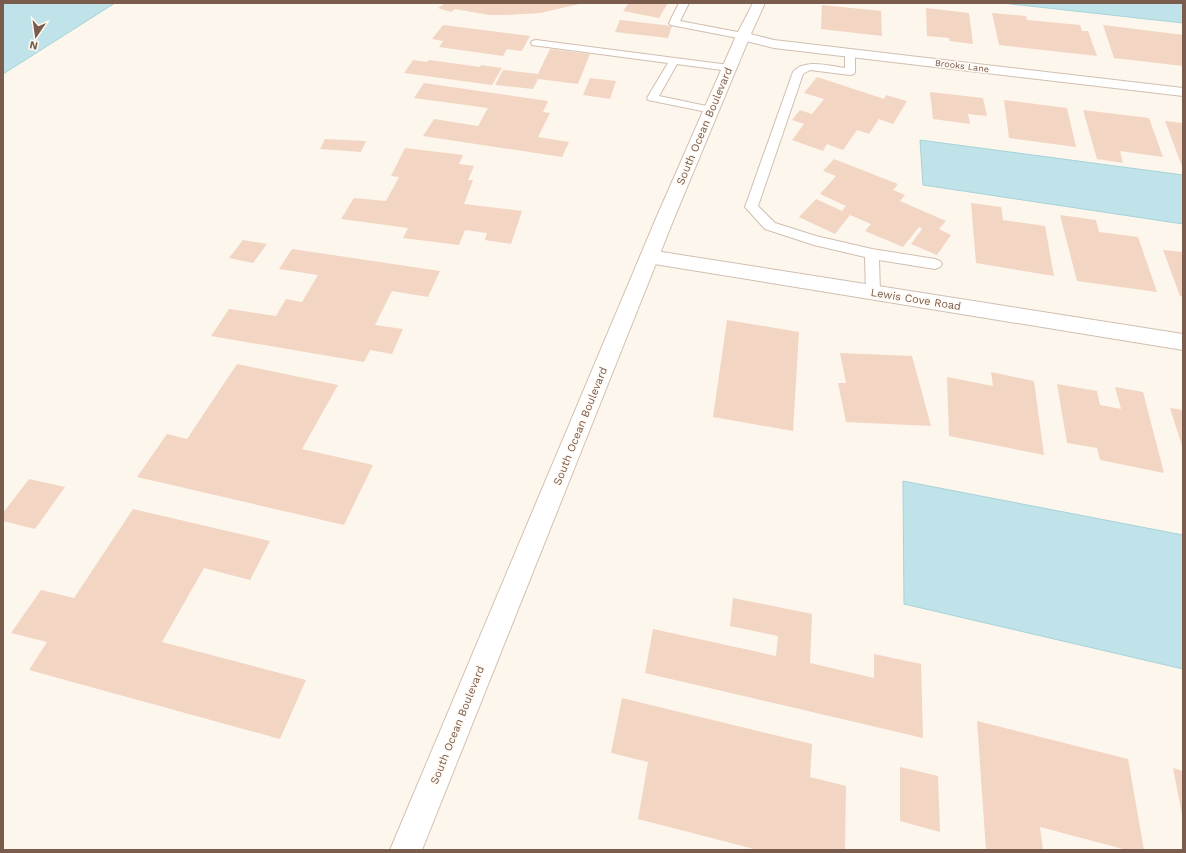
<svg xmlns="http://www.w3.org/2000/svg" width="1186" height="853" font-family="'Work Sans',sans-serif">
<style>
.water{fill:#bfe3e8;stroke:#a5d3da}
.building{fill:#f3d5c3}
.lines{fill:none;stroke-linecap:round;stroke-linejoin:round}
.lane-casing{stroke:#d1beb0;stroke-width:2}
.street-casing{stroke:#d1beb0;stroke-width:2}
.secondary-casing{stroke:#d6c0b0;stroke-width:2}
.lane{fill:#fff;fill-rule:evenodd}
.street{fill:#fff;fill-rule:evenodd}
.secondary{fill:#fff;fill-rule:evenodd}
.labels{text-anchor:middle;stroke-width:3;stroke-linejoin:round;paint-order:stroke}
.far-street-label{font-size:9px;fill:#7a5c4d;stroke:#fffaf3}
.street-label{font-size:11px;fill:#7a5c4d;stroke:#fffaf3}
</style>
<rect width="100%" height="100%" fill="#fdf6ec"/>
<path class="water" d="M3 3H115L3 74Z
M1002 3H1183V23Z
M920 140 1183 175V224L923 185Z
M903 481 1183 535V669L904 604Z"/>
<path class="building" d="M445 3H584L540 13 506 15H489L455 9 451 12 438 8Z
M629 3H668L659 18 623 11Z
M822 5 881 11 882 36 821 29Z
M926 8 969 13 973 44 950 41 949 38 927 36Z
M992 13 1026 16 1027 20 1080 25 1082 31H1088L1097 56 999 45Z
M620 20 672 26 668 38 615 32Z
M443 25 530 36 522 51 507 49 503 56 439 47 443 41 432 39Z
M1103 25 1183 35V66L1114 58Z
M550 49 590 54 578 84 538 79 533 89 495 85 503 70 538 74Z
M413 60 427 62 429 60 480 67 481 65 502 68 492 85 404 73Z
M817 77 884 99 886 95 907 101 893 124 879 119 869 134 857 130 843 150 827 144 823 151 792 140 804 124 792 120 800 110 812 114 824 99 804 93Z
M590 78 616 81 610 99 583 95Z
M424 83 548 101 543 112 550 113 538 137 569 142 562 157 423 136 434 119 478 126 488 108 414 98Z
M930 92 983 98 987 116 968 114 970 124 933 119Z
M1004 100 1067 108 1076 147 1009 138Z
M1083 110 1149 118 1163 157 1120 151 1123 163 1097 159Z
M1165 121 1183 123V169Z
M325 139 366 141 361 152 320 149Z
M405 148 463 155 459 164 474 166 468 180H473L464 204 522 211 511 244 485 240 487 233 465 230 459 245 403 238 408 228 341 219 354 198 386 201 399 177 391 176Z
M834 159 898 184 893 190 905 195 900 201 946 221 939 229 951 235 937 255 911 244 922 229 919 227 903 247 865 231 871 224 850 215 835 234 799 217 816 199 842 211 846 206 820 194 836 176 823 171Z
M971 203 1001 207 1003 220 1045 226 1054 276 976 263Z
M1060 215 1096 220 1099 232 1138 237 1157 292 1077 281Z
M243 240 267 244 253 263 229 258Z
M292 249 440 271 428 297 392 291 375 325 403 329 392 354 370 350 364 362 211 336 229 309 276 316 286 299 302 302 318 275 279 269Z
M1163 250 1183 252V297L1180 296Z
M727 320 799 332 793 431 713 417Z
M840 353 912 356 931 426 846 422 838 383H846Z
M237 364 338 385 302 449 373 465 344 525 137 477 167 434 187 439Z
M991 372 1034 381 1044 455 949 436 947 377 993 386Z
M1057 384 1097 391 1100 405 1121 409 1115 387 1143 392 1164 473 1100 460 1097 448 1067 443Z
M1170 408 1183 410V449Z
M29 479 65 487 35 529 3 521V513Z
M133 509 270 541 250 580 204 568 162 642 306 680 280 739 29 670 47 642 11 633 41 590 74 598Z
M733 598 812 614 810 663 874 678V654L921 664 923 738 645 673 653 629 776 656 778 636 730 626Z
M622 698 812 744 810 777 846 786 845 850H758L638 819 648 762 611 753Z
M977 721 1128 759 1144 850H1127L1040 827 1043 850H986Z
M900 767 938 776 940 832 900 821Z
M1173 768 1183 771V814L1182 815Z"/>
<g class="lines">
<g class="lane-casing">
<path id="lane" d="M679 3H689L680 21 743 33 748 36 743 39 671 25 669 23Z
M536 40 729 65 734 68 729 71 677 64 659 96 716 108 718 110 716 112 712 113 648 100 647 98 668 63 532 45 531 43 532 41Z
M850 50 855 53V72L854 74 850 75 810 70 803 74 758 206 775 223 816 236 872 249 935 259 940 261 942 264 940 267 935 269 879 260 880 292 878 296 873 297 868 296 866 292 865 257 814 245 765 229 745 207 793 72C804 58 830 66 845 68V53Z"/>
</g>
<g class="street-casing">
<path id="street" d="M743 32 774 40 1183 88V96L774 48 738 39 736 36 738 33Z
M649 250 1183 334V350L642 262 640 257 642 252Z"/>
</g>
<g class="secondary-casing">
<path id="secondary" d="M753 3H765L750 36 675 216 422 850H390L657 216 736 36Z"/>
</g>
<use href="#lane" class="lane"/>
<use href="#street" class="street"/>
<use href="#secondary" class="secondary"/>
</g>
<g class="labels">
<g class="far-street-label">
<text transform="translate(962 66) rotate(7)" y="3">Brooks Lane</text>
</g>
<g class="street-label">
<text transform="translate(704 126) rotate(-67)" y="4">South Ocean Boulevard</text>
<text transform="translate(916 299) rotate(9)" y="4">Lewis Cove Road</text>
<text transform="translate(580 426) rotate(-68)" y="4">South Ocean Boulevard</text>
<text transform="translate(457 725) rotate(-68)" y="4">South Ocean Boulevard</text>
</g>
</g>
<rect width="1186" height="853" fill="none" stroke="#7a5c4d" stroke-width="8"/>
<g transform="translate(36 36) rotate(193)" stroke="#fffaf3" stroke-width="3" paint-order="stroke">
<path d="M0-3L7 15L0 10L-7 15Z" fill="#7a5c4d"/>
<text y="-6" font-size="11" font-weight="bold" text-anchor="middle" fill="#7a5c4d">N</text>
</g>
</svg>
